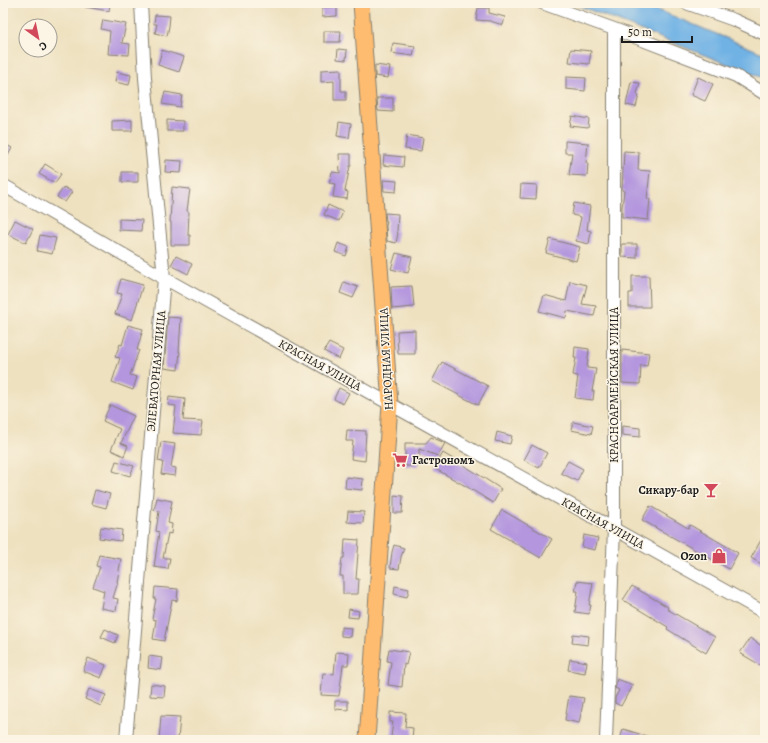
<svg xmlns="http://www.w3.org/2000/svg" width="768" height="743" font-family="Alegreya,serif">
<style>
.water{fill:#71b2e5;stroke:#466780}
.building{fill:#b396de}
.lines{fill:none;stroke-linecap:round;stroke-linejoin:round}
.minor-casing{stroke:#857e6e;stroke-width:14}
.major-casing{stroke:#857e6e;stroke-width:17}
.minor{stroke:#fff;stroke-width:12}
.major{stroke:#febc70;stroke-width:15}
.labels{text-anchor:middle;stroke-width:3;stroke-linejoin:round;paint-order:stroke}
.street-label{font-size:12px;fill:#1c1c1c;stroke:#fcf5e5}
.poi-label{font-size:12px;font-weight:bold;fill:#1c1c1c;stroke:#fcf5e5;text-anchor:end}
</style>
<rect width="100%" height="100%" fill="#fcf5e5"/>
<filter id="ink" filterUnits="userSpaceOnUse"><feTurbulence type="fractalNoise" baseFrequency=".025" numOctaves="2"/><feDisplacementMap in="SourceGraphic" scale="8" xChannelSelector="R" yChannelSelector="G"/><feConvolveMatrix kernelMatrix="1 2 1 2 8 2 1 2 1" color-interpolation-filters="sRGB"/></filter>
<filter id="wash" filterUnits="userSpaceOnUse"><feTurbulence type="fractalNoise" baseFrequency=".012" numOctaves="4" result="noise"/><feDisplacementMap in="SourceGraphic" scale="16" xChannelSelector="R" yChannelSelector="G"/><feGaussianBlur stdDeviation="0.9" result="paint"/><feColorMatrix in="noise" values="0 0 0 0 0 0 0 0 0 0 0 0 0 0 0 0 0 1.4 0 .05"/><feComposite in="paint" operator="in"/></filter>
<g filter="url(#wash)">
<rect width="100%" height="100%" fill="#eee1c0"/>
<path class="water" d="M572 3H641L765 54V79Z"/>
<g id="blocks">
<path class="building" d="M86 3H104L110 4 109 11 85 7Z
M322 7H337V16L322 17Z
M478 8H489V13L505 17 503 25 490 21 476 20Z
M155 15 170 16 169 26 167 36 155 33 157 24H154Z
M103 20 126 24 122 43 130 44 129 55 108 54 110 31 101 29Z
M324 31H341L340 42H324Z
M393 43 415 46 413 56 391 53Z
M338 49 347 50 346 60 337 59Z
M571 49 591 51 589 64 569 62Z
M162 50 184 57 179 72 158 65Z
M375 65 390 67 388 78 375 76Z
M341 69V91H346V100H334V81L321 82V70Z
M117 72 131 75 129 85 115 82Z
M566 77 586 78 585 91 566 89Z
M698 77 713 84 705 101 691 95Z
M631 82 640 83 637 94 639 95 636 107 626 105Z
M165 92 182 95 180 107 162 104Z
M377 98H393V112L378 111Z
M572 116 589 119 588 128 570 126Z
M132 120V131H112V121Z
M167 120 183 121V131H167Z
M339 122 351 124 349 138 337 136Z
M407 135 423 138 421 151 405 149Z
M565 141 588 143 586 163H588L587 176 569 175 572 153H565Z
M3 143 12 148 3 165Z
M624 151 639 152 638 170 650 171 647 199H650L648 220 622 217V207L624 191 622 190Z
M339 154H351V166H350L345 191 348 192 347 199 333 197 335 184 329 183 332 172 340 173Z
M384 155 404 157 403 167 383 165Z
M166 160 182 161 181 173 165 172Z
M45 164 61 174 55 183 39 174Z
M122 172H138V182H122Z
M383 180 397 181 396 192 384 191Z
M521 184 537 185 536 199 520 198Z
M64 187 72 192 65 202 57 197Z
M172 187 190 189 187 211 189 212 188 235H190V245H171V222H170Z
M574 203 590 206 587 230 591 231 589 244 576 241 581 217 572 215Z
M328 205 343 212 339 221 324 215Z
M385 213 398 214 397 232 398 233 396 243 387 241 386 226 387 221H386Z
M119 219 142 220 141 231 119 230Z
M15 220 33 229 26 243 8 234Z
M40 235 56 238 52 254 37 251Z
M550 239 580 247 576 261 546 253Z
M338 243 349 247 346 256 335 252Z
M622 244H637V258L622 257Z
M396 253 412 257 408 273 391 269Z
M176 256 192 264 188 274 171 265Z
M632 276H649L650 307H629V293H632Z
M121 279 143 285 132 320 115 314 122 294 117 293Z
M570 281 587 285 582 304 596 306 594 316 567 311 566 318 539 311 544 295 566 301Z
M344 282 358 287 353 298 340 293Z
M412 286 414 307 392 309 391 287Z
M168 317 181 318 179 352H180L178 370 164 368Z
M128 325 143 329 137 350H139L130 375 137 377 133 390 112 382 120 358 115 357 120 344 122 345Z
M415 330V354H398L397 331Z
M329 343 343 350 339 359 324 351Z
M575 347 589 349 587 368 596 369 592 391H594L593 400 575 398 578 376 573 375 576 358H574Z
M622 350 649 353 647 366 641 365 640 384 622 383Z
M442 362 488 386 478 405 432 381Z
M339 388 349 393 343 404 334 399Z
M169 397 185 399 183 420 203 421 201 435 173 433 176 406 168 405Z
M110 405 134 416 121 443 128 446 124 456 111 450 120 429 103 421Z
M573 422 593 426 591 434 571 430Z
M622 426 640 428V437L622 435Z
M347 430 366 431 365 450 366 451 365 461 351 459 353 441H346Z
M497 432 512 436 510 444 495 441Z
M431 437 445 443 438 456 419 449V466H405V443H426Z
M161 442 175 444 171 467 176 468 175 476 161 474 163 462 158 461Z
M532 445 547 453 539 468 524 460Z
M443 453 473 471 501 489 493 503 469 488 434 468Z
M116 461 134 466 130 476 113 471Z
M568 461 583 469 577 481 561 473Z
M346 477 363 479 362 490 345 488Z
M95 490 110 494 106 508 91 504Z
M394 495 403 496 402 513H394Z
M157 498 172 501 168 523 172 524 171 534 168 533 163 558H170L168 569 154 567 159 532 156 531 159 511 154 510Z
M650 506 688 528 690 525 738 553 729 569 642 520Z
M502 510 552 539 541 558 491 529Z
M348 511 364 512 363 523 347 522Z
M101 527 122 530 121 541 99 538Z
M765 533V566L751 558Z
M584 535 598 538 595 550 582 547Z
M345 539 359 540 356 579H359L358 594H343V576H340L342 558H344Z
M394 545 404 548 401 557 399 569 390 568 392 552Z
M99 555 121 559 117 582H118L113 598 118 599 116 611 101 608 104 591 93 587 100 567 96 566Z
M577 581 593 583 589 605H591L589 614 575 612 578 591H575Z
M395 586 409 589 407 597 394 594Z
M632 586 668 607 667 609 715 637 706 653 667 629 668 627 623 600Z
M155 587 178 589 177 601 172 600 164 641 153 639 156 620 152 619 156 599H154Z
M349 609 359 611 358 618 348 617Z
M341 627 351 628 350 637 341 636Z
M105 629 118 635 115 643 101 637Z
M573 634 589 636 588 645 572 643Z
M750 638 765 648V668L740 653Z
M389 649 409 652 406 665 404 664 402 687 388 685 391 662 387 661Z
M336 652 349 653 348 665H343L339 696 321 695 323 673 334 674Z
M149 656 163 658 161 670 148 668Z
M88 658 106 665 101 678 83 671Z
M570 659 587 662 585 673 568 670Z
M617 679 633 685 629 693H628L621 706 615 703V698L619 690 615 688 616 684Z
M151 684 165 686 164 697 150 696Z
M89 689 106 695 101 706 85 699Z
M569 696 584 698 579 723 565 720Z
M335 701H348V710L335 709Z
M390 712 406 713 405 727 413 728 412 739 391 737 393 722H390Z
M161 716 180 717 178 740H159Z
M623 729 653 738V740H620Z"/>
</g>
</g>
<g filter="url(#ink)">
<use href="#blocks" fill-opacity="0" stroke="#857e6e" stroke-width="1"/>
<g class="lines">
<g class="minor-casing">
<path id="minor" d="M542 3 614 29 736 76 765 94
M686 3 734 20 765 34
M3 185 164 278 765 613
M126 740 164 278 145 78 141 3
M606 740 614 528V29"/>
</g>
<g class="major-casing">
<path id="major" d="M361 3 390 404 367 740"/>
</g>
<use href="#minor" class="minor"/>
<use href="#major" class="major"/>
</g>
</g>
<defs>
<g id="supermarket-bare" transform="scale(1.2)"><path d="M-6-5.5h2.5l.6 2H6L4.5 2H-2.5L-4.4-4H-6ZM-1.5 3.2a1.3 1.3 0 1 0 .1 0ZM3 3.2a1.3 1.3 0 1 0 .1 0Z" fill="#d1495b" stroke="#fcf5e5" stroke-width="2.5" paint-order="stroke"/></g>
<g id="bar-bare" transform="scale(1.2)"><path d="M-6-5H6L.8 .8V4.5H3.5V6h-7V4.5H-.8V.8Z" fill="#d1495b" stroke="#fcf5e5" stroke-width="2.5" paint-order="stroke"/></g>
<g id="shop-bare" transform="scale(1.2)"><path d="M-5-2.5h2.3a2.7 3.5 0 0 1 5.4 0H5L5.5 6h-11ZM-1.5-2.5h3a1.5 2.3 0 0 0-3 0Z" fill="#d1495b" stroke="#fcf5e5" stroke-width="2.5" paint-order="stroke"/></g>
</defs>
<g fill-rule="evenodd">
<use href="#supermarket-bare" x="400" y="460"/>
<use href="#bar-bare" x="711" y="490"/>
<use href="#shop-bare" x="719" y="556"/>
</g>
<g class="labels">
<g class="street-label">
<text transform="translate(386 359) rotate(-93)" y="4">НАРОДНАЯ УЛИЦА</text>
<text transform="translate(320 365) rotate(29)" y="4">КРАСНАЯ УЛИЦА</text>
<text transform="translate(156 371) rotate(-85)" y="4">ЭЛЕВАТОРНАЯ УЛИЦА</text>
<text transform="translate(614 385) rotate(-90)" y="4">КРАСНОАРМЕЙСКАЯ УЛИЦА</text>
<text transform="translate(603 523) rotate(29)" y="4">КРАСНАЯ УЛИЦА</text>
</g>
<g class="poi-label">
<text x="412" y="464" text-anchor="start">Гастрономъ</text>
<text x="699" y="494">Сикару-бар</text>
<text x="707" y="560">Ozon</text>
</g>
</g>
<rect width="768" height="743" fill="none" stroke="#fcf5e5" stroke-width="16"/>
<g transform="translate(38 38) rotate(147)"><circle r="19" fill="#fcf5e5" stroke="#a29e95"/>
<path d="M0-3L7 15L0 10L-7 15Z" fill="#d1495b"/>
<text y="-6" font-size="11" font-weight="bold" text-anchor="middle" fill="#1c1c1c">С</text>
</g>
<path d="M622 36v6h70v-6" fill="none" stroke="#1c1c1c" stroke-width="2"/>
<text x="628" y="36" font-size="12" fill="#1c1c1c" stroke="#fcf5e5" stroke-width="3" paint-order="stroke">50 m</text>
</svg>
